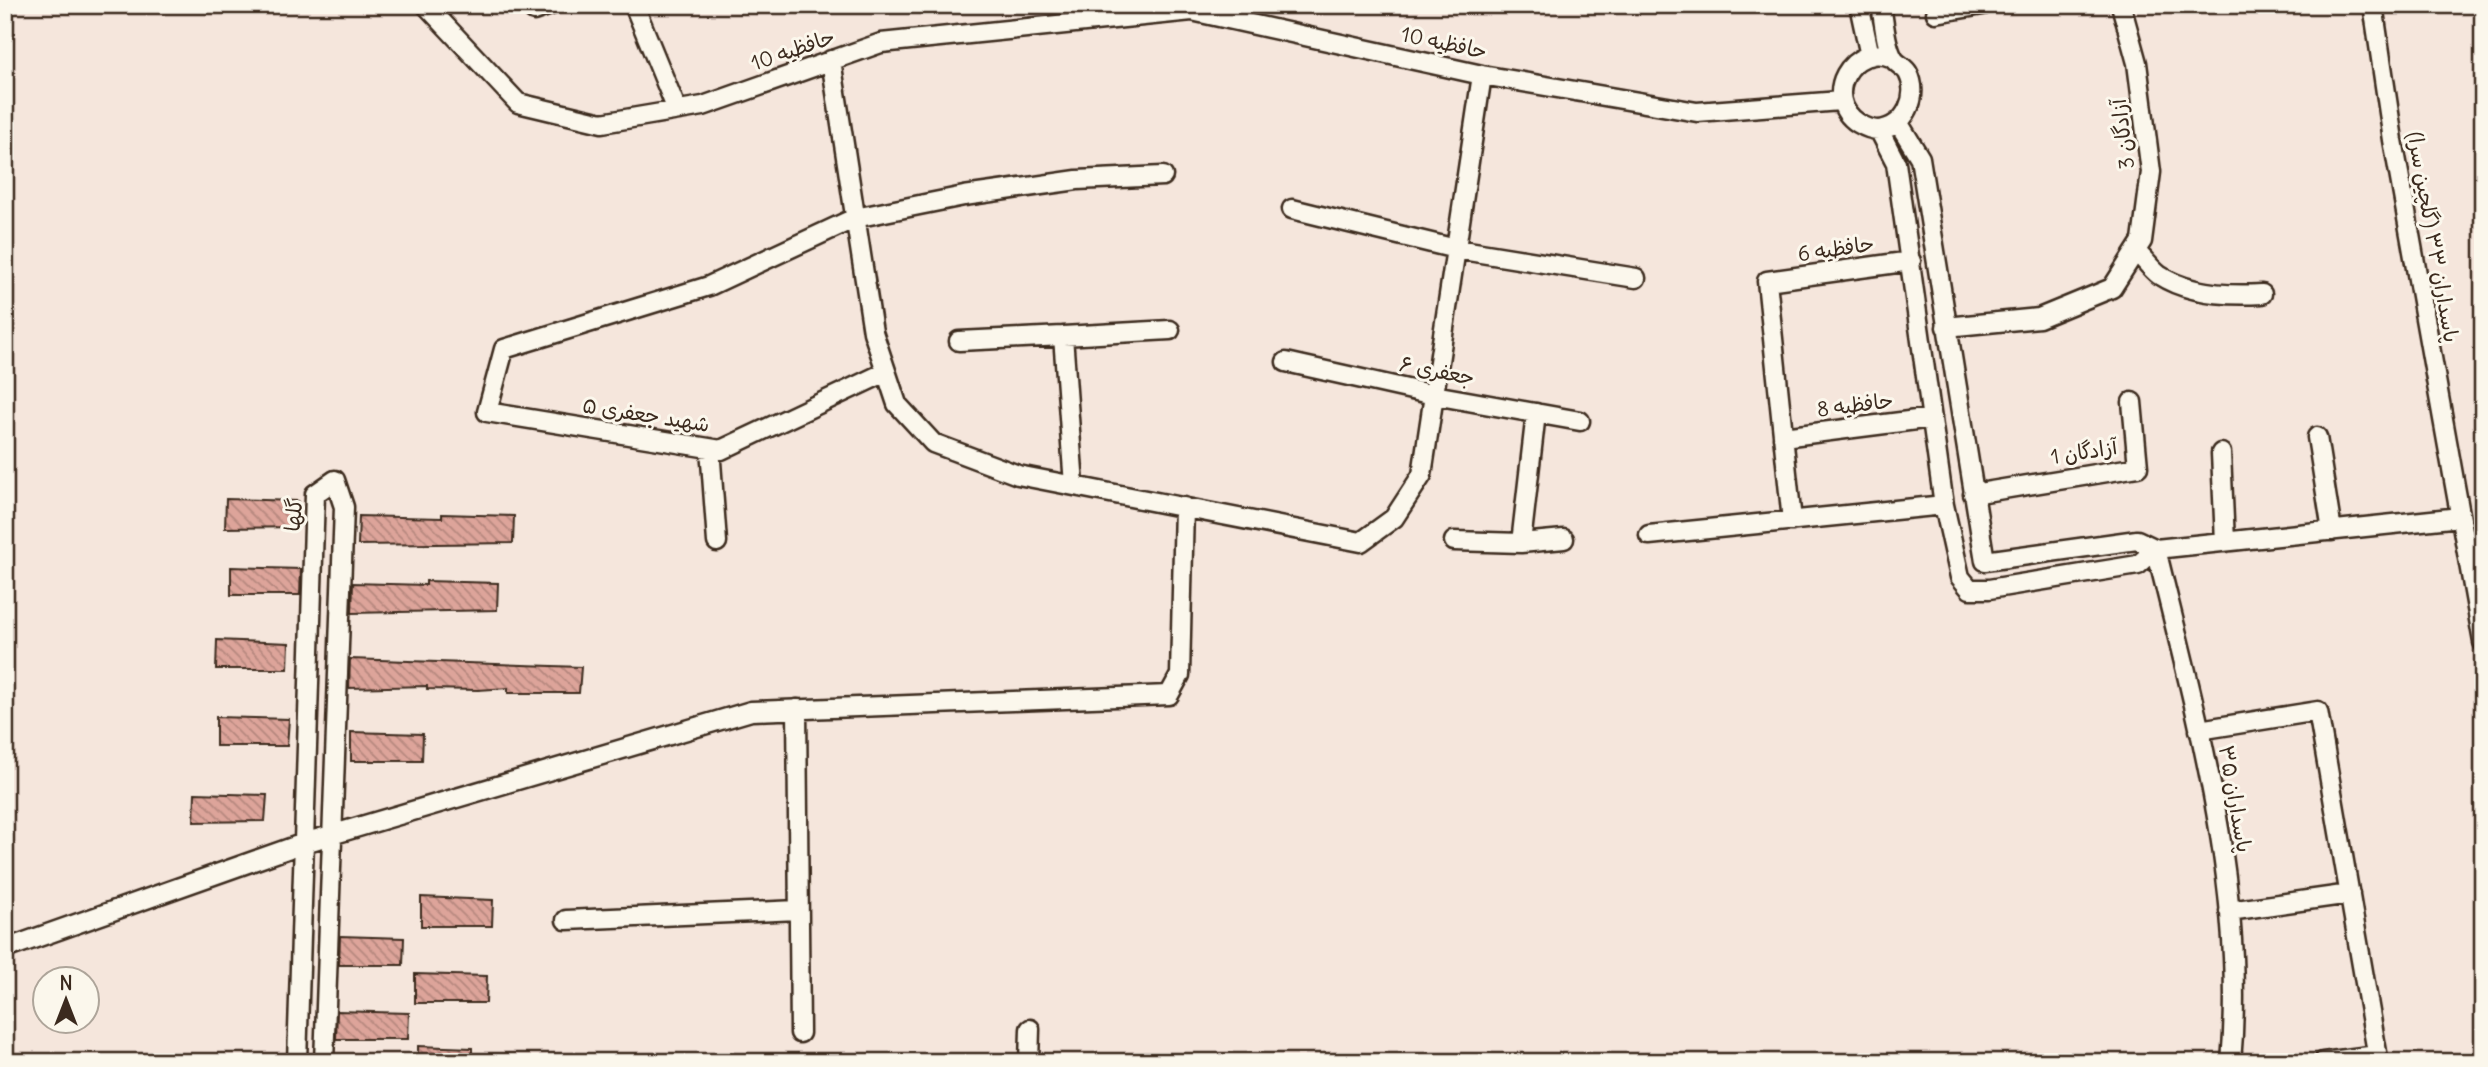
<svg xmlns="http://www.w3.org/2000/svg" width="2488" height="1067" font-family="Delius,'Playpen Sans Arabic',sans-serif">
<style>
.building{fill:url(#building-back-hatch);stroke:#3b2a1e;stroke-width:2}
.lines{fill:none;stroke-linecap:round;stroke-linejoin:round}
.minor-casing{stroke:#3b2a1e;stroke-width:23}
.minor{stroke:#fbf7ec;stroke-width:18}
.labels{text-anchor:middle;stroke-width:6;stroke-linejoin:round;paint-order:stroke}
.street-label{font-size:21px;fill:#3b2a1e;stroke:#fbf7ec}
</style>
<defs>
<pattern id="building-back-hatch" width="6" height="6" patternUnits="userSpaceOnUse" patternTransform="scale(1.75)"><rect width="6" height="6" fill="#dda49a"/><path d="M-1 5l2 2M0 0l6 6M5-1l2 2" fill="none" stroke="#b4867d"/></pattern>
</defs>
<rect width="100%" height="100%" fill="#f5e6dc"/>
<filter id="ink" filterUnits="userSpaceOnUse"><feTurbulence type="fractalNoise" baseFrequency=".0143" numOctaves="2"/><feDisplacementMap in="SourceGraphic" scale="14" xChannelSelector="R" yChannelSelector="G"/><feConvolveMatrix kernelMatrix="1 2 1 2 8 2 1 2 1" color-interpolation-filters="sRGB"/></filter>
<g filter="url(#ink)">
<path class="building" d="M226 499 298 501 297 527 225 528Z
M442 514 514 516 513 543 358 545 359 516 442 518Z
M231 567 301 569 300 595H231Z
M426 581 498 583 497 610 352 613 353 583 426 585Z
M217 640 289 643 288 669H216Z
M350 659 581 667 579 693H508V688L478 690 427 689V686L349 688Z
M216 717 289 719 287 746H216Z
M351 732 423 734 422 761H351Z
M195 793 267 795 265 821 194 822Z
M421 897 493 900 492 926H421Z
M340 936 404 938 403 965H339Z
M415 974 487 976 486 1003H415Z
M337 1011 409 1013 408 1039H336Z
M418 1046 472 1048V1062H418Z"/>
<g class="lines">
<g class="minor-casing">
<path id="minor" d="M426 5 518 103 602 123 703 106 881 43 1192 11 1482 75 1697 112 1840 101
M634 5 677 110
M1859 5 1870 56
M1881 5C1884 21 1885 44 1893 58 1896 64 1905 67 1908 73 1920 95 1906 128 1878 130 1872 130 1863 126 1858 123 1820 98 1852 40 1893 58
M2373 5 2393 140 2483 642
M534 11 551 5
M1936 13 1983 5
M831 60 873 332 897 404 933 443 1018 475 1361 542 1394 518 1422 475 1482 75
M1898 122 1920 158 1985 561 2137 540 2156 549 2460 517
M1879 130 1896 163 1944 505 1960 577 1970 589H1989L2138 565 2156 549
M1292 209 1456 249 1636 278
M2136 251C2143 258 2151 269 2159 275 2188 294 2229 296 2262 294
M1946 327 2039 318 2112 288 2142 241 2151 172 2137 63 2121 5
M959 341 1063 336
M1286 362 1434 395 1580 421
M886 372 721 450 487 412 504 349 709 286 855 218 964 196 1077 180 1163 176
M1783 437 1932 418
M2317 437 2332 531
M710 448 717 542
M2221 453 2225 542
M1074 485 1063 336 1170 330
M1973 494 2138 467 2132 402
M1792 521 1767 281 1911 261
M1649 535 1944 505
M1454 541 1521 543 1564 539
M1521 543 1536 413
M2156 549C2196 714 2247 891 2231 1062
M797 709 800 1033
M2199 730 2318 711 2378 1058
M2229 911 2350 894
M566 920 798 910
M5 949 304 843 751 711 1169 695 1180 675 1184 507
M297 1062 315 494 335 480 344 507 324 1062
M1029 1062 1030 1029
M2323 1062 2377 1055"/>
</g>
<use href="#minor" class="minor"/>
</g>
</g>
<g class="labels">
<g class="street-label">
<text transform="translate(1444 43) rotate(12)" y="7">حافظیه 10</text>
<text transform="translate(793 50) rotate(-19)" y="7">حافظیه 10</text>
<text transform="translate(2123 134) rotate(-97)" y="7">آزادگان 3</text>
<text transform="translate(2433 237) rotate(80)" y="7">پاسداران ۳۳ (گلچین سرا)</text>
<text transform="translate(1836 249) rotate(-8)" y="7">حافظیه 6</text>
<text transform="translate(1437 371) rotate(11)" y="7">جعفری ۶</text>
<text transform="translate(1855 405) rotate(-7)" y="7">حافظیه 8</text>
<text transform="translate(646 415) rotate(9)" y="7">شهید جعفری ۵</text>
<text transform="translate(2084 452) rotate(-9)" y="7">آزادگان 1</text>
<text transform="translate(294 515) rotate(-84)" y="7">گلها</text>
<text transform="translate(2235 799) rotate(80)" y="7">پاسداران ۳۵</text>
</g>
</g>
<rect width="2488" height="1067" fill="none" stroke="#fbf7ec" stroke-width="28"/>
<rect x="14" y="14" width="2460" height="1039" fill="none" stroke="#3b2a1e" stroke-width="2.5" filter="url(#ink)"/>
<g transform="translate(66 1000)"><circle r="33" fill="#fbf7ec" stroke="#aea59a" stroke-width="2"/>
<path d="M0-5L12 26L0 18L-12 26Z" fill="#3b2a1e"/>
<text y="-10" font-size="19" font-weight="bold" text-anchor="middle" fill="#3b2a1e">N</text>
</g>
</svg>
